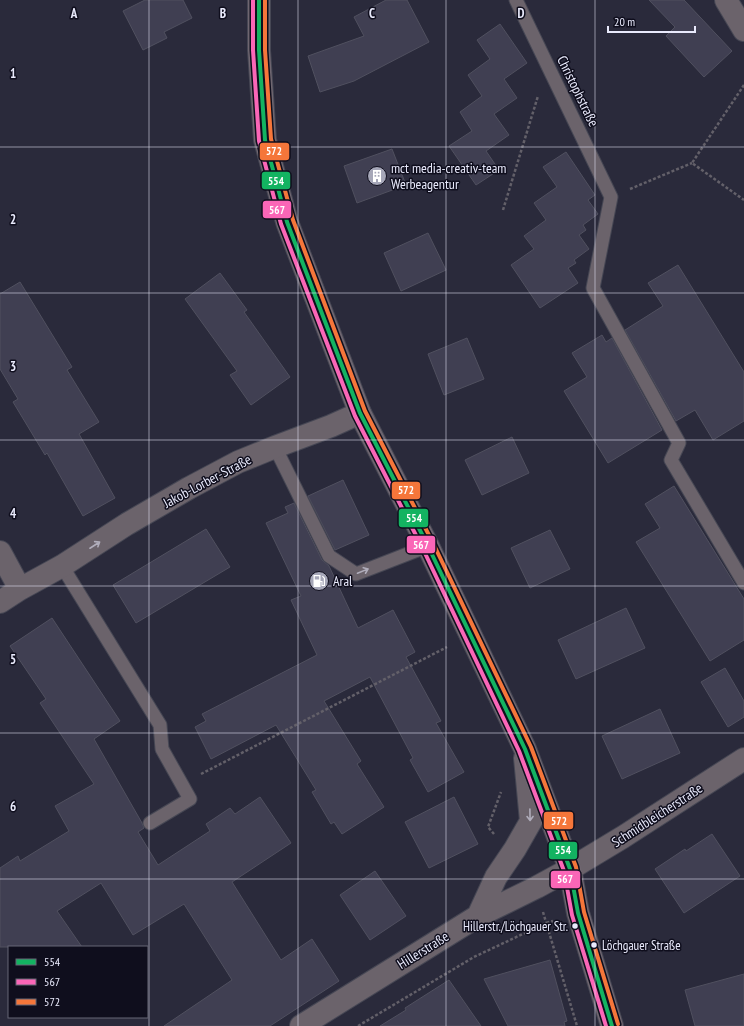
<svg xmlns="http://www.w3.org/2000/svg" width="744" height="1026" font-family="'PT Sans Narrow',sans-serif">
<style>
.building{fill:#403f52;stroke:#50505f}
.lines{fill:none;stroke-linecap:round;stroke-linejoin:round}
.service-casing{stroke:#464754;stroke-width:15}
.minor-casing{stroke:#464754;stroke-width:24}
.tertiary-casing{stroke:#464754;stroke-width:24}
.secondary-casing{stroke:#464754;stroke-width:24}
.path{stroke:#636069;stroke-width:2.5;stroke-dasharray:3 2;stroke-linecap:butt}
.service{stroke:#6b636b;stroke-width:13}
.minor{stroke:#6b636b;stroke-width:22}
.tertiary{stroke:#6b636b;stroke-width:22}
.secondary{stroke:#6f6670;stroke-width:22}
.bus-1-casing{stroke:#0f0e1d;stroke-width:7}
.bus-2-casing{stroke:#0f0e1d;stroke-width:7}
.bus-3-casing{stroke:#0f0e1d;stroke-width:7}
.bus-1{stroke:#13b361;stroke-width:4}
.bus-2{stroke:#fa66b7;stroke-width:4}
.bus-3{stroke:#f5763a;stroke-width:4}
.oneway{stroke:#b0adbb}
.grid{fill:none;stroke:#e9eafc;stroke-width:1;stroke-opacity:0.55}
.bus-dot{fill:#e9eafc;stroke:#0f0e1d;stroke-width:1.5}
.labels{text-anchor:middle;stroke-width:3;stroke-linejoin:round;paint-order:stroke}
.bus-label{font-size:13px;fill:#e9eafc;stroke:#0f0e1d;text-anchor:end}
.street-label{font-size:14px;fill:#e9eafc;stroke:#0f0e1d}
.poi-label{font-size:14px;fill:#e9eafc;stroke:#0f0e1d;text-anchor:start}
.grid-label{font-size:13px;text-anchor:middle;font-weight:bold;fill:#e9eafc;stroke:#0f0e1d;stroke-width:3;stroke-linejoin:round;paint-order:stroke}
.line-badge{stroke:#0f0e1d;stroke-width:1.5}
.badge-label{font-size:11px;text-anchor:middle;font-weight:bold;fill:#fff}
</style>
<rect width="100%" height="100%" fill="#2a2a3b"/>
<path class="building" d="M145 0H183L192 18 164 32 167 38 143 50 123 11Z
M386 0H407L429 42 354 81 320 92 308 56 364 36 354 17Z
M649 0H684L732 51 704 77 666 36 675 27Z
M500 24 527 63 504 79 517 98 494 114 509 135 486 151 499 170 476 185 449 146 472 131 460 112 482 96 468 75 490 59 477 40Z
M392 149 406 185 357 203 344 166Z
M566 152 595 195 588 200 598 214 583 225 586 230 579 235 589 249 574 260 576 263 568 268 578 283 540 308 511 265 534 249 524 236 546 220 534 203 557 187 543 167Z
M428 233 446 270 401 291 384 253Z
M678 265 744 372V421L713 440 695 410 676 421 625 330 663 306 648 283Z
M220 273 247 310 244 312 290 377 251 405 230 375 237 371 185 299Z
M20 282 72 367 67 370 99 422 79 434 115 498 83 516 47 453 45 455 13 402 18 399 0 369V294Z
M602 335 606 342 612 338 662 430 608 463 564 391 587 377 572 353Z
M467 338 484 379 444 395 428 354Z
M512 437 529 473 482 495 465 460Z
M343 480 369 535 335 550 308 496Z
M674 486 744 599V640L710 661 636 542 660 528 645 504Z
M294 503 322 560 329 566 358 628 393 610 415 652 406 657 441 721 436 723 464 772 428 792 410 760 413 758 370 677 324 701 361 761 357 764 384 807 342 834 334 822 331 824 312 792 316 790 276 725 211 759 195 727 206 721 202 714 317 655 291 600 301 596 266 523 288 513 285 507Z
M206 529 230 567 136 623 113 585Z
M550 530 570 569 530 588 511 548Z
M626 608 645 648 576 679 558 640Z
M52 618 120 721 94 739 142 823 144 828 138 832 158 865 210 831 206 824 230 808 235 814 260 797 291 843 232 882 281 960 312 939 339 981 270 1026H164L232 980 184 904 133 935 101 883 57 911 82 947H0V868L18 856 20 861 69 831 55 806 94 784 40 703 46 699 10 646Z
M725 668 744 701V717L728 727 701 682Z
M660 709 680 753 622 779 602 736Z
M454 797 478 844 429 868 405 822Z
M712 834 740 876 684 913 655 869 685 849 686 851Z
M375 871 406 916 370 940 340 895Z
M550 960 567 1021 564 1022 565 1026H508L484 979Z
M744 974V1026H695L685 990Z
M449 980 481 1026H380L406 1010 405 1008Z"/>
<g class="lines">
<g class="service-casing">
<path id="service" d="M516 0 611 197 593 288 679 443 671 460 744 583
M275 447 329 556 356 574 428 546
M62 566 160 725 162 749 190 799 150 823"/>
</g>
<g class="minor-casing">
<path id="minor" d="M726 0 744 30
M0 552 20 589
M0 602 20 589 62 566 127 524 189 488 238 462 275 447 331 426 360 413
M570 869 623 837 744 759"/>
</g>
<g class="tertiary-casing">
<path id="tertiary" d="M478 916 496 877 515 849 531 821 525 758
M301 1026 478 916 537 887 570 869"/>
</g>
<g class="secondary-casing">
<path id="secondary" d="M259 0V50L265 140 287 222 360 413 428 546 525 749 570 869 578 913 612 1026"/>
</g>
<path class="path" d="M744 85 692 163 744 200
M630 189 692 163
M503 210 538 96
M201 774 447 647
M494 834 488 827 501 792
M543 912 577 1026
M358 1026 474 957 546 923 553 921"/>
<use href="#service" class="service"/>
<use href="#minor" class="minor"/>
<use href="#tertiary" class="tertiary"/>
<use href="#secondary" class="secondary"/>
<g class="bus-1-casing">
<path id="bus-1" d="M259 0V50L265 140 287 222 360 413 428 546 525 749 570 869 578 913 612 1026"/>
</g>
<g class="bus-2-casing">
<path id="bus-2" d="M253 0V50L259 141 281 224 355 416 423 549 519 751 564 871 572 915 606 1026"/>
</g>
<g class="bus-3-casing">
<path id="bus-3" d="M265 0V50L271 139 293 220 365 411 433 543 531 747 576 867 584 912 618 1024"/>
</g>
<use href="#bus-1" class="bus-1"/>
<use href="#bus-2" class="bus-2"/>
<use href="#bus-3" class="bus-3"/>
</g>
<defs><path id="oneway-shaft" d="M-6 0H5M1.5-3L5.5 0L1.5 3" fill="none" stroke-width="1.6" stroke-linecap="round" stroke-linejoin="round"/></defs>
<g class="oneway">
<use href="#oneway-shaft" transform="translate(95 545) rotate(-33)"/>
<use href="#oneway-shaft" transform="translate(363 571) rotate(-22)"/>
<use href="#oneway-shaft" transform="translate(530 815) rotate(89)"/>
</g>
<path class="grid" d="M149 0V1026M298 0V1026M446 0V1026M595 0V1026M0 147H744M0 293H744M0 440H744M0 586H744M0 733H744M0 879H744"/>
<defs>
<g id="building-disc" transform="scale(1)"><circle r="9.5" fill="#a6a7b8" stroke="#0f0e1d"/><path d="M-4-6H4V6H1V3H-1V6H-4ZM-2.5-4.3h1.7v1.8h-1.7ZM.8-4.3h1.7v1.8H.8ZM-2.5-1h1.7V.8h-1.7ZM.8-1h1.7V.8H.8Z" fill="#fff"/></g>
<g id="fuel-disc" transform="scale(1)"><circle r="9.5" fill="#a6a7b8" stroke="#0f0e1d"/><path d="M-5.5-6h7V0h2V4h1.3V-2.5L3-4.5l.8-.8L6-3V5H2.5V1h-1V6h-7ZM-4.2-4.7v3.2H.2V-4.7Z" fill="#fff"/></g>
</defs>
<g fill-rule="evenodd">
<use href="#building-disc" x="377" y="176"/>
<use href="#fuel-disc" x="319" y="581"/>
</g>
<g class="bus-dot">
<circle cx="575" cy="926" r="3.5"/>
<circle cx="594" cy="945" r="3.5"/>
</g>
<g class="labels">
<g class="bus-label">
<text x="568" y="931">Hillerstr./Löchgauer Str.</text>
<text x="602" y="950" text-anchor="start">Löchgauer Straße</text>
</g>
<g class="street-label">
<text transform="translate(578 91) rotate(64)" y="5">Christophstraße</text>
<text transform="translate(207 481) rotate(-28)" y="5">Jakob-Lorber-Straße</text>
<text transform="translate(657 815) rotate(-33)" y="5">Schmidbleicherstraße</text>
<text transform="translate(423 950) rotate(-32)" y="5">Hillerstraße</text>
</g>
<g class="poi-label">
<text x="391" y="173">mct media-creativ-team<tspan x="391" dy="16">Werbeagentur</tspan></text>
<text x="333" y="586">Aral</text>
</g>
</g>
<g class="grid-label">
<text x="74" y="18">A</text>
<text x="223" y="18">B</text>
<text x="372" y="18">C</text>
<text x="521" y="18">D</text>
<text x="13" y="78">1</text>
<text x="13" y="224">2</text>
<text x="13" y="371">3</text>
<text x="13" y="518">4</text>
<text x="13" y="664">5</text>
<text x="13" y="811">6</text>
</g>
<g class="line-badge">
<rect x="259" y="142" width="31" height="19" rx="4" fill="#f5763a"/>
<rect x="261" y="171" width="30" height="19" rx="4" fill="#13b361"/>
<rect x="262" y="200" width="30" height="19" rx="4" fill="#fa66b7"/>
<rect x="391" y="481" width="30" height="19" rx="4" fill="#f5763a"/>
<rect x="398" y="508" width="31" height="20" rx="4" fill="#13b361"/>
<rect x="406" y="535" width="30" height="19" rx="4" fill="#fa66b7"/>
<rect x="543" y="811" width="31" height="19" rx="4" fill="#f5763a"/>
<rect x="548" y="841" width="30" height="19" rx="4" fill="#13b361"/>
<rect x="550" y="870" width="31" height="19" rx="4" fill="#fa66b7"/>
</g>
<g class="badge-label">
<text x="274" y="155">572</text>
<text x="276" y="185">554</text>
<text x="277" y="214">567</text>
<text x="406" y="494">572</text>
<text x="414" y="522">554</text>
<text x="421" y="549">567</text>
<text x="559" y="825">572</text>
<text x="563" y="854">554</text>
<text x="565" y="883">567</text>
</g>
<rect x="8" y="946" width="140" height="72" fill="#0f0e1d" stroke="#666676"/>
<rect x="16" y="959" width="20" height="6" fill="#13b361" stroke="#666676"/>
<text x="44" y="966" font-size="12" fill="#e9eafc">554</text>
<rect x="16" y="979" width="20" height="6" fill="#fa66b7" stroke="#666676"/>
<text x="44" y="986" font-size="12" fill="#e9eafc">567</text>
<rect x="16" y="999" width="20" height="6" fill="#f5763a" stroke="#666676"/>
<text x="44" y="1006" font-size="12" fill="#e9eafc">572</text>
<path d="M608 26v6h87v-6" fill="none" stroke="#e9eafc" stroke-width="2"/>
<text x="614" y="26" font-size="12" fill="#e9eafc" stroke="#0f0e1d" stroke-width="3" paint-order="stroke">20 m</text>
</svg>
